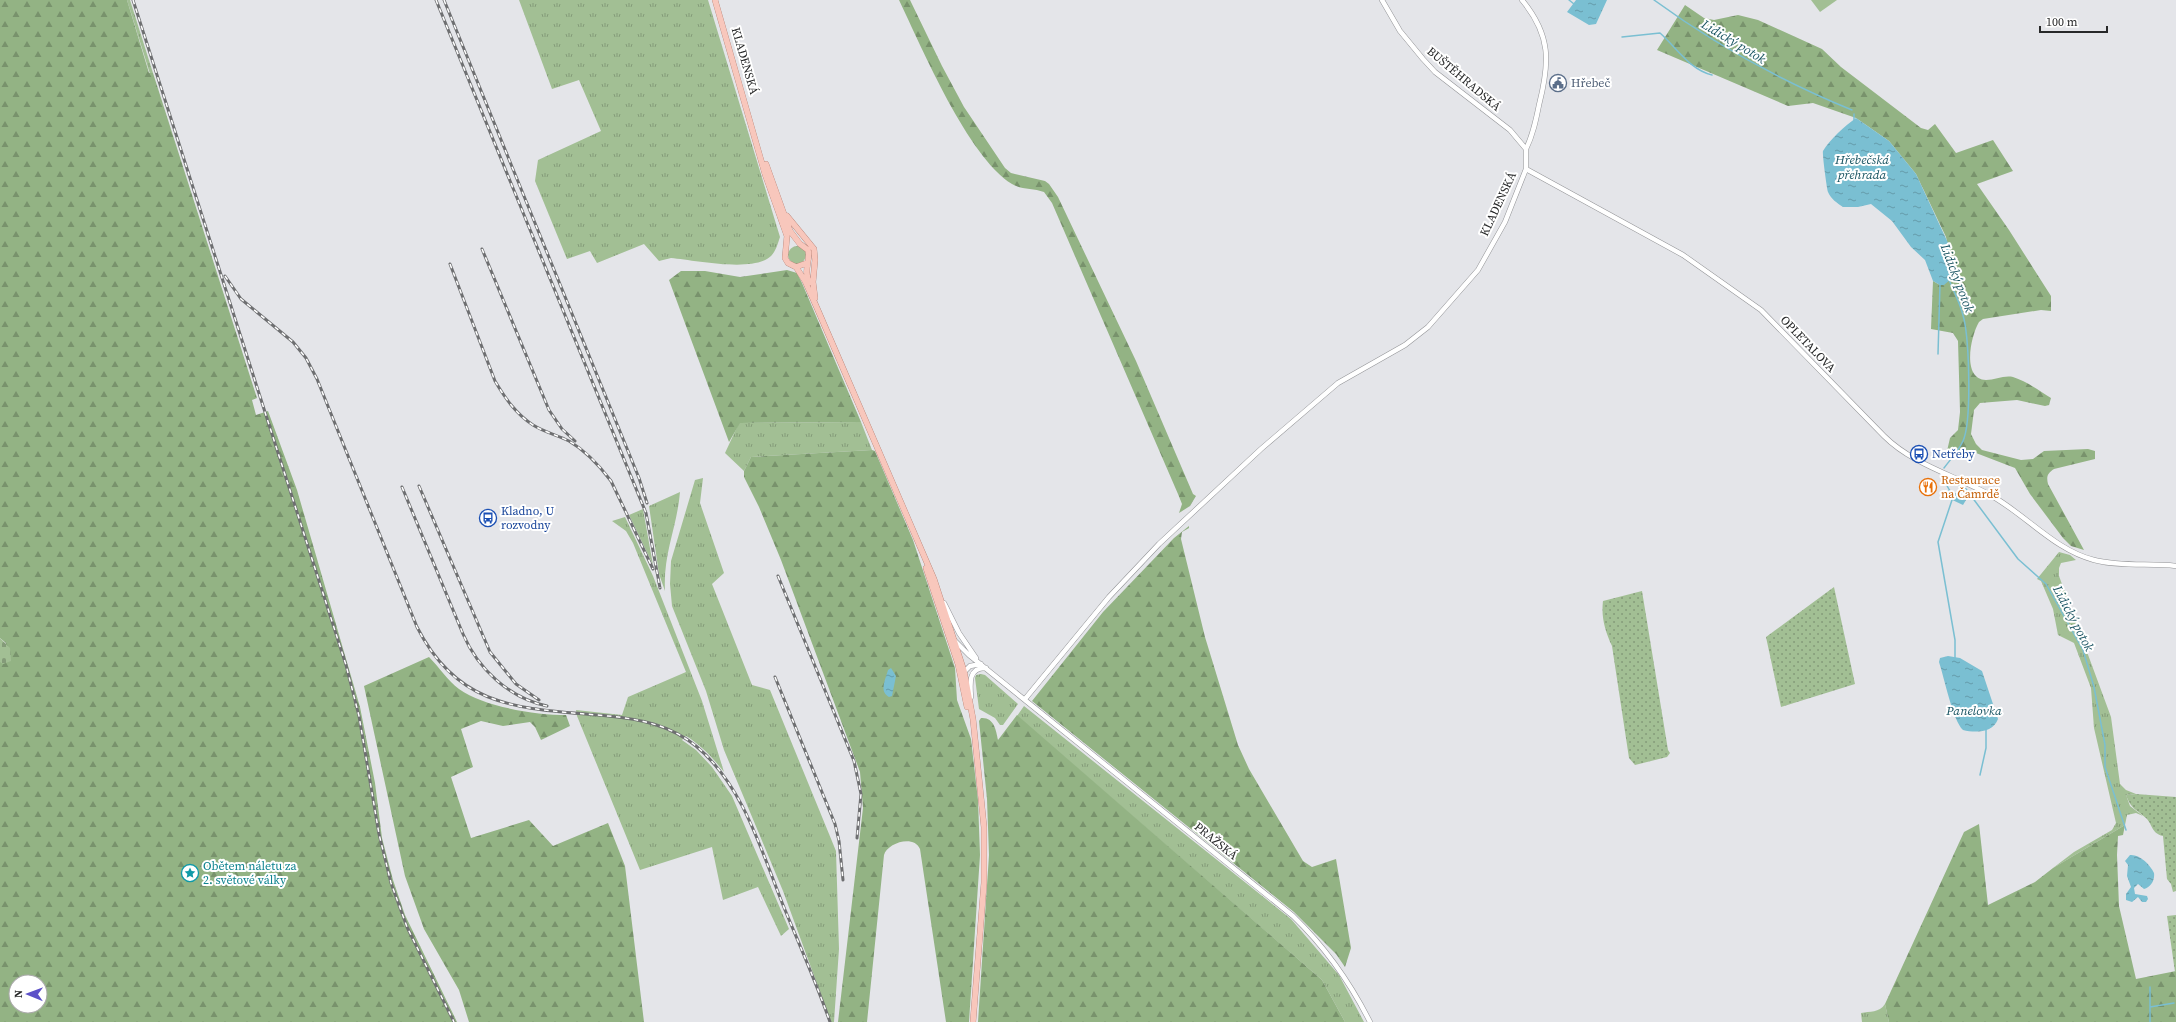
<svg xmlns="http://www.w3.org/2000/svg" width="2176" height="1022" font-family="'Source Serif 4',serif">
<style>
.grass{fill:url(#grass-tufts)}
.forest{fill:url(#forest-firs);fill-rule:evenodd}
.cemetery{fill:url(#cemetery-stones)}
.garden{fill:url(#garden-dots)}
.pitch{fill:#a2bf94}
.water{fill:url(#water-ripples)}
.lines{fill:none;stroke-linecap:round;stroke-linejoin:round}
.stream{stroke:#7abfd2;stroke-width:1.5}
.minor-casing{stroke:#939497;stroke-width:5.5}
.major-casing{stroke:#ac776b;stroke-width:6}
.minor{stroke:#fff;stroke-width:4.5}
.major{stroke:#f8c7bc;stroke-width:5.5}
.rail-casing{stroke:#6e6f71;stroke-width:3}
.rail{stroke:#fff;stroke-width:1.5;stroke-dasharray:4.5;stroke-linecap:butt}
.labels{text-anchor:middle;stroke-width:4;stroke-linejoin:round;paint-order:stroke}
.street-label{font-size:12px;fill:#272829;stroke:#fff}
.service-label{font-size:12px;fill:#4e5e75;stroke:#fff;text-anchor:start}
.transit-label{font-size:12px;fill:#164399;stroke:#fff;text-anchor:start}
.food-label{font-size:12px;fill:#c56008;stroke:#fff;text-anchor:start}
.culture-label{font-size:12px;fill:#0d838f;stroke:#fff;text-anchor:start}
.water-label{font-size:13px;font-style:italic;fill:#195462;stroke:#fff}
</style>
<defs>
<pattern id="grass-tufts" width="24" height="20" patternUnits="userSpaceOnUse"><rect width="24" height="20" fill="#a2bf94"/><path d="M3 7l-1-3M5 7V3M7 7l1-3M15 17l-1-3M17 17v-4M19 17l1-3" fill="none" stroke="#849b79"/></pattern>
<pattern id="forest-firs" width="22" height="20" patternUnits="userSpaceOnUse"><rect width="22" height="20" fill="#93b384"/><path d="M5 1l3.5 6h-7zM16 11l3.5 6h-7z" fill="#78926c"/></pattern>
<pattern id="cemetery-stones" width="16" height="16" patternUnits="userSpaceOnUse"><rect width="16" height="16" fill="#a2bf94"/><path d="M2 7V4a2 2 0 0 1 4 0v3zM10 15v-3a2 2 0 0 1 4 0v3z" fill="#849b79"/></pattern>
<pattern id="garden-dots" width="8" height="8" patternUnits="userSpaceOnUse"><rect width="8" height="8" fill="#a2bf94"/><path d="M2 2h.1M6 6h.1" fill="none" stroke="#849b79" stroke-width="1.8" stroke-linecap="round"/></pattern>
<pattern id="water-ripples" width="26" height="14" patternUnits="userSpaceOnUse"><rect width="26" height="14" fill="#7abfd2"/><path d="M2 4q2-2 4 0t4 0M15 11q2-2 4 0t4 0" fill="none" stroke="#649baa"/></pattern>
</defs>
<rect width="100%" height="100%" fill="#e4e5e9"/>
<path class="grass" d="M127 0H130L153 73 150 74Z
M519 0H708L780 237C778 243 776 251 771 256 754 273 694 260 671 258L659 261 644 244 597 263 590 251 567 259 535 181 538 160 601 131 579 80 552 89Z
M788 255a9 9 0 1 1 18 0a9 9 0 1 1-18 0Z
M861 422 872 450 751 457 744 471 725 453 739 423Z
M703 478 700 503 724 573 712 584 752 685 770 690 836 851 839 949 834 1022H831L783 891 724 750 706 691 672 606 670 584 671 561 695 480Z
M680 492C677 528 663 553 665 591L659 574 649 506Z
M643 509 653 565 629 515Z
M625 517 653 576 702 701 724 772C713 758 701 745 686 736L682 740 696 750 712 767 732 796 789 929 781 936 758 887 723 900 712 847 640 870 577 716 576 710 622 715 628 697 686 672 633 543 626 531 612 521Z
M2059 552 2070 555 2076 560 2061 563 2059 568V576L2111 717 2120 784 2126 790 2136 794 2126 795 2130 806 2143 816 2136 813 2127 815 2125 825 2053 868 2074 852 2112 830 2116 823 2094 728 2091 688 2074 643 2058 635 2053 609 2041 581 2037 579Z
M981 674 985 675 1018 704 1003 725H1000L995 718 979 709 975 678 976 675Z
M1024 706 1291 919 1339 975 1364 1022H1345L1322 980 1017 716Z
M1885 1004 1889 1022H1862L1861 1013C1870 1011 1879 1013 1885 1004Z"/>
<path class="forest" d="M0 0H127L149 73H153L257 398 252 400 256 415 268 411 297 490 360 707 375 783 382 838 393 880 405 915 457 1022H0V662L6 643 0 638ZM16 982H40V1006H16Z
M899 0H910L942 66 964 107 1005 168 1011 173 1045 181 1049 184 1058 197 1136 361 1193 494 1196 496 1190 506 1179 513 1182 504 1178 494 1052 203 1044 192C1033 188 1022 190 1012 184 968 157 922 48 899 0Z
M1685 5 1704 18 1714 20 1738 15 1758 20 1822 49 1841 67 1921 128 1928 130 1935 124 1956 153 1993 140 2013 171 1977 184 2009 230 2051 296V311L2041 310 1983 319 1979 322C1971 335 1961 379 1986 380 1995 380 2004 375 2013 377 2026 381 2040 391 2051 398L2049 405 2045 406 2017 400 1980 403 1974 410 1971 434 1976 444 1982 450 2021 460 2033 459 2044 451 2088 449 2095 451V459L2054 469C2048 473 2046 476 2048 484L2084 550 2071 546 2063 538 2030 494 2015 468 1976 453 1947 451 1950 438 1958 430 1960 412 1958 341 1953 333 1931 329 1933 281 1940 285 1950 280 1953 271 1946 237 1916 174 1889 141 1856 118 1813 103 1788 106 1657 50Z
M787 270 797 273 802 283 861 422 740 423 729 442 669 280 681 271H705L740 277Z
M872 450 875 451 913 540 955 668 957 700 971 739 978 800 980 855 969 1022H946L920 849C914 834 887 843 884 855L867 1022H838L863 808 860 772 781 560 759 507 744 477V471L751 457Z
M1189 526V528L1182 532 1181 539 1205 637 1238 745 1249 769 1303 861 1312 867 1336 859 1351 948 1345 967 1336 954 1294 912 1032 701 1103 612 1174 538Z
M429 657C439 667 448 681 459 689 484 707 536 715 566 715L570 726 541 740 535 727 530 722 503 726 481 721 461 729 473 767 451 777 471 838 529 820 553 846 608 823 625 866 644 1022H469L459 990 424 929 405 876 364 686Z
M1017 715 1322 980 1345 1022H978L989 855 987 799 979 721 981 718C994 717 996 730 998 740Z
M1979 824 1988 905 2035 882 2053 868 2125 825 2123 835 2118 836 2117 855 2119 906 2136 979 2176 971V1022H1889L1885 1004 1964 832Z"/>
<path class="cemetery" d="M0 638 10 648 11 661 3 664 0 662Z"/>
<path class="garden" d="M1834 587 1855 684 1781 707 1766 637Z
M1642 591 1668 750 1670 753 1667 757 1635 765 1629 758 1612 646C1605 631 1601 617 1603 601Z
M2136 794 2176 797V891L2173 892 2171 884 2167 879 2163 836C2151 833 2153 825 2146 818 2136 809 2131 809 2126 795Z
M2176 915V971L2175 972 2167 916Z"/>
<path class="pitch" d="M1811 0H1837L1820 12Z"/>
<path class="water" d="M1576 0H1607L1596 24 1589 25 1567 12Z
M1856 118 1889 141 1916 174 1949 245 1953 271 1952 278 1944 285H1940L1933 281 1925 260 1911 247 1892 221 1871 204 1858 207H1843C1837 203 1831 199 1828 192 1827 190 1822 153 1823 151 1830 139 1845 126 1856 118Z
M1949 489 1966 500 1963 505 1946 497Z
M1948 656 1960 658 1982 671 1998 719C1993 733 1975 733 1963 730 1953 721 1944 677 1939 662L1940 658Z
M891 668 896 676 892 696 889 697C879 691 885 681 888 670Z
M2130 855C2139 854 2150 864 2154 873 2155 880 2151 887 2144 889L2138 884 2134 888 2135 894 2147 896 2148 899 2146 902H2142L2138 897 2132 902 2126 900V894L2131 887 2127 876 2128 865 2125 861Z"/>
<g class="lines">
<path class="stream" d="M1569 0 1574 4
M1654 0C1714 44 1784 82 1852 110
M1622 37 1660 33C1677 48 1689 69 1712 75
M1854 114V121
M1938 354 1940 284
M1944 468C1950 460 1959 450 1963 441 1972 421 1969 342 1964 319 1961 305 1955 293 1949 280
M1942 477 1966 489 2018 559 2046 584 2083 650 2094 687 2105 745V767L2126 830
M1942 477 1950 491
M1952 500 1938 542 1955 640V658
M1980 775 1986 748V729
M2150 987V1022
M2150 1007 2174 1003"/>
<g class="minor-casing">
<path id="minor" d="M1522 0C1551 35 1550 62 1539 105 1536 120 1533 135 1526 149
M1526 169 1683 255 1761 310 1884 436C1913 465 1957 476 1992 496 2027 516 2055 550 2094 560 2121 567 2149 563 2176 566
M944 603 959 633 976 658
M955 641 969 655 1293 916C1325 947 1350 982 1370 1022
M963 673 970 666 981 664
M971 697C970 684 968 667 986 668
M1025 699 1109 597 1159 544 1261 449 1338 383 1405 345 1428 327 1478 270 1505 222 1526 169V149L1510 130 1435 72 1423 59 1400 31 1382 0"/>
</g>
<g class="major-casing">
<path id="major" d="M715 0 765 174 787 236 785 258 788 263 796 267 807 263
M766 164 790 231 800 244 808 250C811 260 803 269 809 283
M787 216 814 249 815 260 813 282 815 298
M796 267 805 281 817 308 934 579 964 671 973 719 984 827V883L973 1022
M926 568 958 664 967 707"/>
</g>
<use href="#minor" class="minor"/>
<use href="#major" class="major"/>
<g class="rail-casing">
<path id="rail" d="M133 0 346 665 359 716 379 834 391 883 407 927 454 1022
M436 0 646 513 660 588
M444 0 639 478 647 503
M482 249 549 410 562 429 575 441
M450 264 495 381C505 398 516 414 533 425 544 432 557 435 569 441 586 451 599 465 611 481L653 569
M225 276 241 299 293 342 306 358 317 379 417 627C460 712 525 708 608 716 640 719 670 725 696 746 743 785 761 850 783 905 799 944 816 982 830 1022
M419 486 490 652 516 684 539 700
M402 487 463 634C478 669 509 698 547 706
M778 576 854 761 861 794 857 838
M775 677 835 824 839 841 843 880"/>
</g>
<use href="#rail" class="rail"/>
</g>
<defs>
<g id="civic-ring" transform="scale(0.9)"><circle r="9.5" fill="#fff" stroke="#5c6f8a" stroke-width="1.5"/><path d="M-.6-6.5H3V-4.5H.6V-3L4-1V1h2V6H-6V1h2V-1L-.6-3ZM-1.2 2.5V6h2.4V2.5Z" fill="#5c6f8a"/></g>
<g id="bus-ring" transform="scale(0.9)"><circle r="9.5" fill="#fff" stroke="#1a4fb4" stroke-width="1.5"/><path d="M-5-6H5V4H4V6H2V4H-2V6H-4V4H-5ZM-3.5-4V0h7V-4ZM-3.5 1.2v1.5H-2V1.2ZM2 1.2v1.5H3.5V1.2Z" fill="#1a4fb4"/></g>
<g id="restaurant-ring" transform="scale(0.9)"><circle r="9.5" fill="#fff" stroke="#e8710a" stroke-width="1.5"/><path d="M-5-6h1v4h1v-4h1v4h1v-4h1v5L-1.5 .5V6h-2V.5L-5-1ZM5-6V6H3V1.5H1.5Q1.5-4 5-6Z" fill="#e8710a"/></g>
<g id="sight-ring" transform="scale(0.9)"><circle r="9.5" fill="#fff" stroke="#0f9aa8" stroke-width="1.5"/><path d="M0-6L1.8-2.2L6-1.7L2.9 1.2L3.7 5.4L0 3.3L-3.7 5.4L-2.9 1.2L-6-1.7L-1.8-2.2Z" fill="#0f9aa8"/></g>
</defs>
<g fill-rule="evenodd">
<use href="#civic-ring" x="1558" y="83"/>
<use href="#bus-ring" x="1919" y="454"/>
<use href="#restaurant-ring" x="1928" y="487"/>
<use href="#bus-ring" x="488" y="518"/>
<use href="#sight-ring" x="190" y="873"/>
</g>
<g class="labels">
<g class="street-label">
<text transform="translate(745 61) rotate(74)" y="4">KLADENSKÁ</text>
<text transform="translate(1464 79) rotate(40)" y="4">BUŠTĚHRADSKÁ</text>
<text transform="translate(1498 204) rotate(-65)" y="4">KLADENSKÁ</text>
<text transform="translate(1808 344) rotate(46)" y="4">OPLETALOVA</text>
<text transform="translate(1216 841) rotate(39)" y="4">PRAŽSKÁ</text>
</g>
<g class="service-label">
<text x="1571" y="87">Hřebeč</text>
</g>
<g class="transit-label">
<text x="1932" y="458">Netřeby</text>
<text x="501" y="515">Kladno, U<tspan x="501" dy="14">rozvodny</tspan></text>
</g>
<g class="food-label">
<text x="1941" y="484">Restaurace<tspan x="1941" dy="14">na Čamrdě</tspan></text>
</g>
<g class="culture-label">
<text x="203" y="870">Obětem náletu za<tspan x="203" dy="14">2. světové války</tspan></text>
</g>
<g class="water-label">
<text transform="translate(1734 41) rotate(31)" y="5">Lidický potok</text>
<text x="1862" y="164">Hřebečská<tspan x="1862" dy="15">přehrada</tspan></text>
<text transform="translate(1958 278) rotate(69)" y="5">Lidický potok</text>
<text transform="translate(2074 618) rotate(62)" y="5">Lidický potok</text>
<text x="1974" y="715">Panelovka</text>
</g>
</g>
<g transform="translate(28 994) rotate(271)"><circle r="19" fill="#ffffff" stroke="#a9a9a9"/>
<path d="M0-3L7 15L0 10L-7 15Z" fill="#5c50c8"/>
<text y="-6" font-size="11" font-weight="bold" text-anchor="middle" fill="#272829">N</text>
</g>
<path d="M2040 26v6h67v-6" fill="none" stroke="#272829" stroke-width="2"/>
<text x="2046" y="26" font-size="12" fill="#272829" stroke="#ffffff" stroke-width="3" paint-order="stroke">100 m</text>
</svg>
